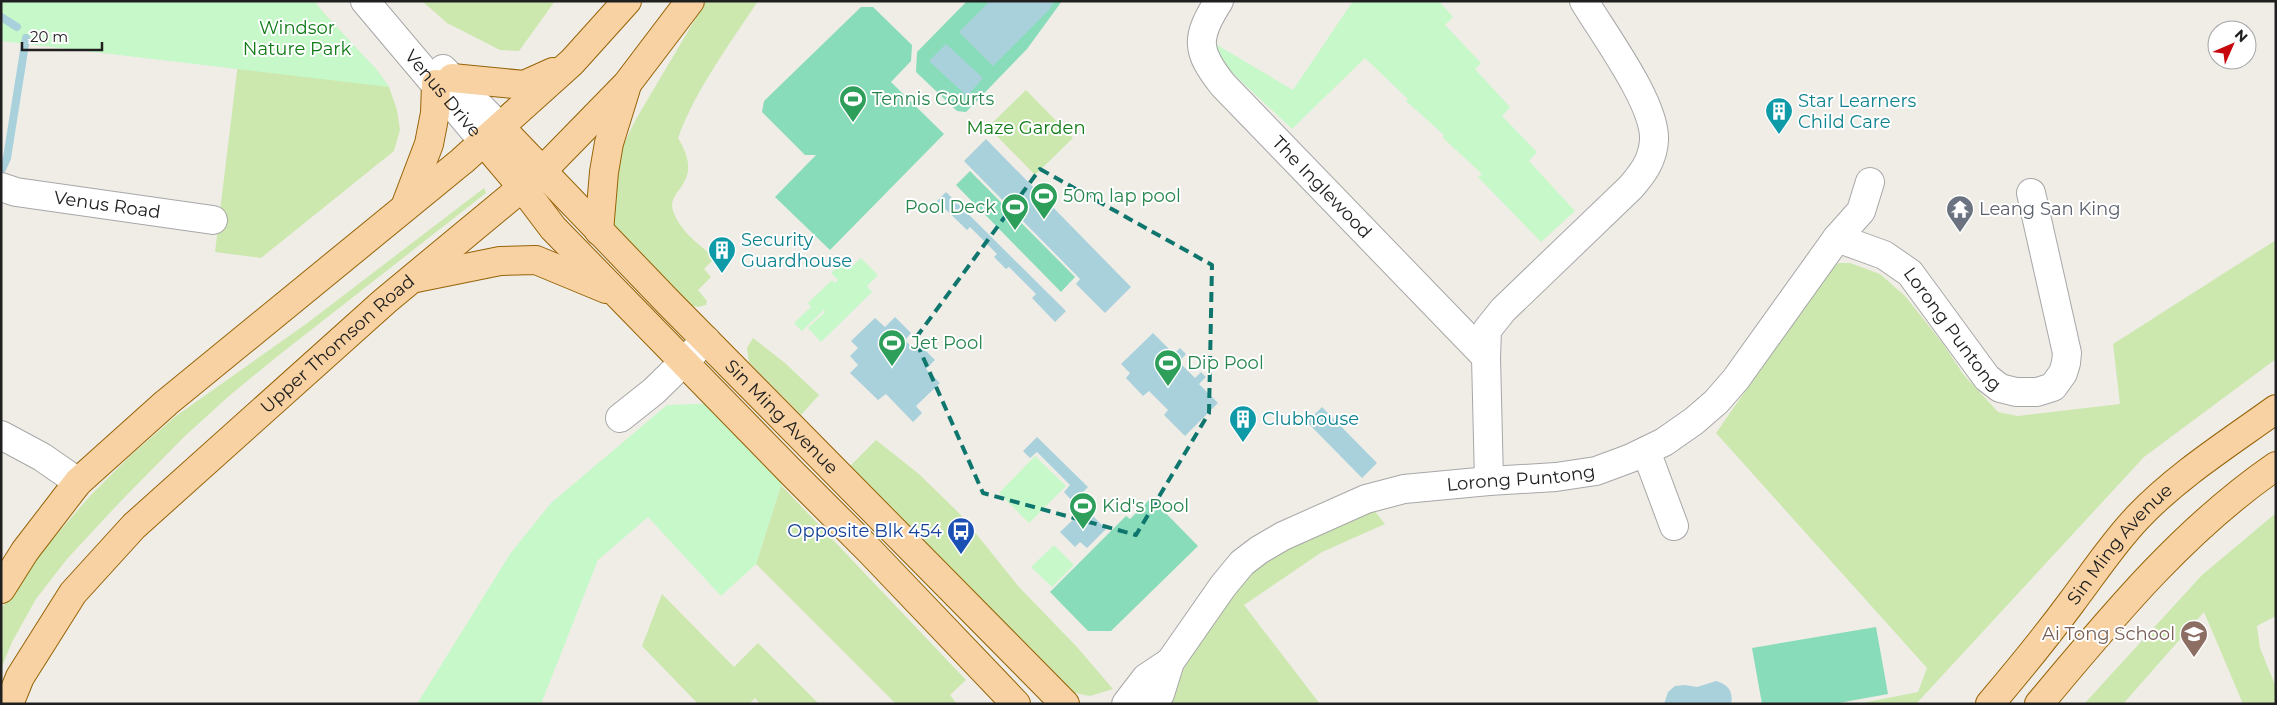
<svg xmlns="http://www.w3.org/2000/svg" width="2277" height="705" font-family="Montserrat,sans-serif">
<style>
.grass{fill:#cce8af}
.park{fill:#c6f8c9}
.pitch{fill:#88dcb9}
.water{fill:#a9d1dc}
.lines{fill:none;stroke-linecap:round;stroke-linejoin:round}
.stream{stroke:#a9d1dc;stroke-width:8}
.minor-casing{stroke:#a7a7a7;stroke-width:30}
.major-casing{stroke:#966306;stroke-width:30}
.minor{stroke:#fff;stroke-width:28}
.major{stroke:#f8d2a3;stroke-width:28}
.marked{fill:none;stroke:#0f766e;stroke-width:4;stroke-dasharray:10 6;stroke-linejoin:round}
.labels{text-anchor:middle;stroke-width:4;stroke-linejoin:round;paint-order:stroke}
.park-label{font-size:18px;fill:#107b17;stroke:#fff}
.street-label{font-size:18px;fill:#202020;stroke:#fff}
.leisure-label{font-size:18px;fill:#27864d;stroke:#fff;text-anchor:start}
.culture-label{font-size:18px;fill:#0d838f;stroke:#fff;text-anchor:start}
.worship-label{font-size:18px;fill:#5b616d;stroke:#fff;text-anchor:start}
.transit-label{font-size:18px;fill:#164399;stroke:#fff;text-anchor:end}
.education-label{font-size:18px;fill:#785e54;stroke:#fff;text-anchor:end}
</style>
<rect width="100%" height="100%" fill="#f0ede7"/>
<path class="grass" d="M1 1 316 4 355 49 376 69 389 87 397 110 400 130 394 151 261 258 215 252 239 55Z
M422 1H555L519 51 500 50 447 23Z
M706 1H758C729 45 696 89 678 138 685 149 692 166 686 178 679 196 663 198 679 223 687 236 703 248 715 258L704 269 711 277 698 290 707 301 706 305 698 307 690 305 613 226 612 168 636 119Z
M1026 90 1073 138 1035 175 988 127Z
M484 188 486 193 274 359 229 396 185 436 119 503 67 559 36 599 12 642 1 669V609L38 556 90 496 129 457 176 416 306 324Z
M2276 240V359L2144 457 1916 704H1857L1918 692 1927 668 1716 433 1832 267 1839 263H1850L1880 274 1905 296 1944 345 1963 374 1998 412 2018 416 2120 404 2113 344Z
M753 338 785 363 819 395 801 415 749 362 747 348Z
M876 440 919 474 961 515 1019 587 1077 647 1113 689 1090 696 1070 692 850 466Z
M781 485 966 680 950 695 957 704H896L756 564Z
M1373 509 1385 524 1322 552 1244 605 1320 704H1162C1189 663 1233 580 1274 556 1305 538 1340 524 1373 509Z
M2276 513V616L2257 626 2260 648 2276 687V704H2243L2204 612 2123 704H2084L2202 575Z
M662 594 734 667 758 643 819 704H760L755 698 749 704H698L642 646Z"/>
<path class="park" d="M1 1H315L322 11 376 69 389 87 1 41Z
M1353 1H1439L1453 17 1445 25 1481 63 1475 69 1510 107 1502 116 1537 152 1529 161 1575 211 1541 242 1478 177 1482 174 1443 138 1444 135 1406 101 1408 99 1365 58 1292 129 1225 66 1216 52 1217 45 1293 90Z
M861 258 878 275 867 286 872 292 821 342 808 328 825 312 824 310 802 331 794 323 811 307 808 303 832 280 835 283 838 280 831 273 841 263 848 270Z
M725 403 793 474 781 485 756 564 721 596 648 517 598 560 541 704H417L510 554 551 503 667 405Z
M1035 456 1066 486 1029 523 999 493Z
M1054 545 1074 565 1052 587 1031 567Z"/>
<path class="pitch" d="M967 1H1062L1027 49 966 112 957 111 916 72 917 52Z
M861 7H873L912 45 911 61 891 82 944 134 830 250 775 197 816 155H805L762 112 764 101Z
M970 171 1075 277 1061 292 956 185Z
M1151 498 1198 546 1111 631H1088L1050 592 1126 516 1130 519Z
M1876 627 1888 694 1833 704H1762L1752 648Z"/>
<path class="water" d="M990 1H1054L1049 10 993 66 959 32Z
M946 44 983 78 967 96 929 61Z
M986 139 1131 287 1105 313 1076 284 1080 279 964 161Z
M946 192 1066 311 1055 322 1032 298 1036 294 1009 267 1006 269 994 257 997 254 970 227 967 230 937 201Z
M895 317 911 333 905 340 913 349 919 344 935 360 926 369 940 383 916 406 922 413 913 422 886 394 878 400 850 373 858 365 850 356 858 348 851 341 875 318 885 327Z
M1153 333 1174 354 1180 348 1186 354 1179 362 1195 378 1201 372 1206 377 1199 384 1218 403 1185 436 1164 415 1168 410 1149 391 1143 396 1126 378 1130 373 1121 364Z
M1322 407 1377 463 1362 478 1307 422Z
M1037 437 1088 487 1073 502 1064 492 1070 485 1037 452 1030 458 1023 451Z
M1077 516 1085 524 1093 516 1106 529 1087 548 1080 542 1075 547 1060 532Z
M1716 681C1727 684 1734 691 1731 704H1664L1668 692 1675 686 1685 685 1697 687Z"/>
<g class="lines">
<path class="stream" d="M1 17 17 27
M2 169 7 158 26 38"/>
<g class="minor-casing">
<g id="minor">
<path id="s1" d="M365 1 483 141"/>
<path id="s2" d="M1219 1C1195 38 1196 51 1223 85L1486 357"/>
<path d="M443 69 500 127"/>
<path id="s3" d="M1 187 16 192 213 220"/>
<path id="s4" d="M1837 238 1884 255 1910 273 1987 378 2000 388 2016 392H2037L2053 387 2063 373 2066 363 2067 353 2031 193"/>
<path d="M620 418 654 391 706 340"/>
<path d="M1 435 42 457 78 482"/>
<path d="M1646 451 1674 526"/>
<path d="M1489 481 1486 357 1487 330 1503 310 1631 187C1643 173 1653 160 1654 140 1656 104 1603 33 1584 1"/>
<path d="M1126 704 1146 678 1170 662"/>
<path id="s5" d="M1153 704 1160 694 1170 662 1223 586 1242 563 1259 550 1283 536 1366 499 1404 489 1489 481 1556 477 1596 471 1631 458 1664 442 1694 421 1716 402 1736 379 1837 238 1861 211 1870 182"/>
</g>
</g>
<g class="major-casing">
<g id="major">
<path d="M452 78 524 85 553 72"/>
<path id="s6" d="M500 127 669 303 1065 704"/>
<path d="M483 141 522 187 553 228 793 474 869 550 1016 704"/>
<path d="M405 207 429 144 435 113 436 84"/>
<path d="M599 231 604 172 609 143 626 88"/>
<path d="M416 278 500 261 536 260 606 289"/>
<path d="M1 589 25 551 78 482 166 403 462 161 572 62 627 1"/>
<path id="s7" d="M9 704 20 677 73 593 134 526 385 301 543 170 627 84 690 1"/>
<path id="s8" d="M1990 704C2018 671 2045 638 2071 603 2093 574 2113 543 2138 517 2178 475 2229 443 2276 409"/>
<path d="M2039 704C2111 618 2183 530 2276 466"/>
</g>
</g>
<use href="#minor" class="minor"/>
<use href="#major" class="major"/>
</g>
<path class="marked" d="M1040 169 1212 265 1209 413 1136 535 983 493 915 339Z"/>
<defs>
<g id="stadium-pin" transform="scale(1.4375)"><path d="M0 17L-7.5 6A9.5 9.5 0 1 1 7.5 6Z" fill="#2e9e5b" stroke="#fff"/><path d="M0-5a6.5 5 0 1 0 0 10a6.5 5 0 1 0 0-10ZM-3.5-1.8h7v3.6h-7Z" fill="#fff"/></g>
<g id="building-pin" transform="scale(1.4375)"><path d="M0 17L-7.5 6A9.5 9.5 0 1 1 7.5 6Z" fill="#0f9aa8" stroke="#fff"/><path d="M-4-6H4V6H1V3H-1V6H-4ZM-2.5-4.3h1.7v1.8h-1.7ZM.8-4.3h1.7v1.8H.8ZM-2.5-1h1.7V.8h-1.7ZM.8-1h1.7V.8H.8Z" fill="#fff"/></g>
<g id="temple-pin" transform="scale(1.4375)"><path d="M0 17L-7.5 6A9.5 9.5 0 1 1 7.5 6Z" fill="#6b7280" stroke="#fff"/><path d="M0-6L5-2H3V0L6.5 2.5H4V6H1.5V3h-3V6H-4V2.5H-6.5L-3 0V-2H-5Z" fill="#fff"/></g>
<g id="bus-pin" transform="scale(1.4375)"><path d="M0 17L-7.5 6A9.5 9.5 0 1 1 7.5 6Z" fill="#1a4fb4" stroke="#fff"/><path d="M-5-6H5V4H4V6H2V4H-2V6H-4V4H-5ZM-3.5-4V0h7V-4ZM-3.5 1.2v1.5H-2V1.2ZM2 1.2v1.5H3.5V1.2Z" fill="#fff"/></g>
<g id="school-pin" transform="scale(1.4375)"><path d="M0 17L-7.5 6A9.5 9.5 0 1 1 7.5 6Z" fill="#8d6e63" stroke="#fff"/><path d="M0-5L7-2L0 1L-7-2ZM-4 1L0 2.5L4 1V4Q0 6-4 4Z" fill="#fff"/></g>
</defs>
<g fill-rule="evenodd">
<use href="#stadium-pin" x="853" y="99"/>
<use href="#building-pin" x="1779" y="111"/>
<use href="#stadium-pin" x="1044" y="196"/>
<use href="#stadium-pin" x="1015" y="207"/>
<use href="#temple-pin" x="1960" y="209"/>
<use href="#building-pin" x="722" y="250"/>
<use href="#stadium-pin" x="892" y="343"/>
<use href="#stadium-pin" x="1168" y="363"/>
<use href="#building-pin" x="1243" y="419"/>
<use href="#stadium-pin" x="1083" y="506"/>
<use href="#bus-pin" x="961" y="531"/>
<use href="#school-pin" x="2194" y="634"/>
</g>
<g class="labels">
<g class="park-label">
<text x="297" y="34">Windsor<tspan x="297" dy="21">Nature Park</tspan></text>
<text x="1026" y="134">Maze Garden</text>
</g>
<g class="street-label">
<text dy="6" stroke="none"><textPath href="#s1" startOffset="121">Venus Drive</textPath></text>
<text dy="6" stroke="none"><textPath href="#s2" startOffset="236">The Inglewood</textPath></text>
<text dy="6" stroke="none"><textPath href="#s3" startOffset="108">Venus Road</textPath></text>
<text dy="6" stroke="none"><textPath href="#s4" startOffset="152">Lorong Puntong</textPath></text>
<text dy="6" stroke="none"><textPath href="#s7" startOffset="492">Upper Thomson Road</textPath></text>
<text dy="6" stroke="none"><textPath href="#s6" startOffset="404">Sin Ming Avenue</textPath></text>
<text dy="6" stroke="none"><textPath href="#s5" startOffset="465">Lorong Puntong</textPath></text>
<text dy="6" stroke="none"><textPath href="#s8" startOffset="206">Sin Ming Avenue</textPath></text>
</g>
<g class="leisure-label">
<text x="872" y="105">Tennis Courts</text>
<text x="1063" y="202">50m lap pool</text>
<text x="996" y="213" text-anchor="end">Pool Deck</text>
<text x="911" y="349">Jet Pool</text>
<text x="1187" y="369">Dip Pool</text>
<text x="1102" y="512">Kid's Pool</text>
</g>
<g class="culture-label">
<text x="1798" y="107">Star Learners<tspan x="1798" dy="21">Child Care</tspan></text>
<text x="741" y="246">Security<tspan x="741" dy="21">Guardhouse</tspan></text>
<text x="1262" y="425">Clubhouse</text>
</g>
<g class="worship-label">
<text x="1979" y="215">Leang San King</text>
</g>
<g class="transit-label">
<text x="942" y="537">Opposite Blk 454</text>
</g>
<g class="education-label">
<text x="2175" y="640">Ai Tong School</text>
</g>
</g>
<rect width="2277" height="705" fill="none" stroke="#202020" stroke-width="5"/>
<g transform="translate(2232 45) rotate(45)"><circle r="24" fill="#ffffff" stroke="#a6a6a6"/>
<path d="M0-4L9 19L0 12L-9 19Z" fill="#c7080c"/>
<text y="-8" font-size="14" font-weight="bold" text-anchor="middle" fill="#202020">N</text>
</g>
<path d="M22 42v8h80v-8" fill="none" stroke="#202020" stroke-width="2.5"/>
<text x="30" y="42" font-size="15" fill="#202020" stroke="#ffffff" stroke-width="4" paint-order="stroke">20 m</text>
</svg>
